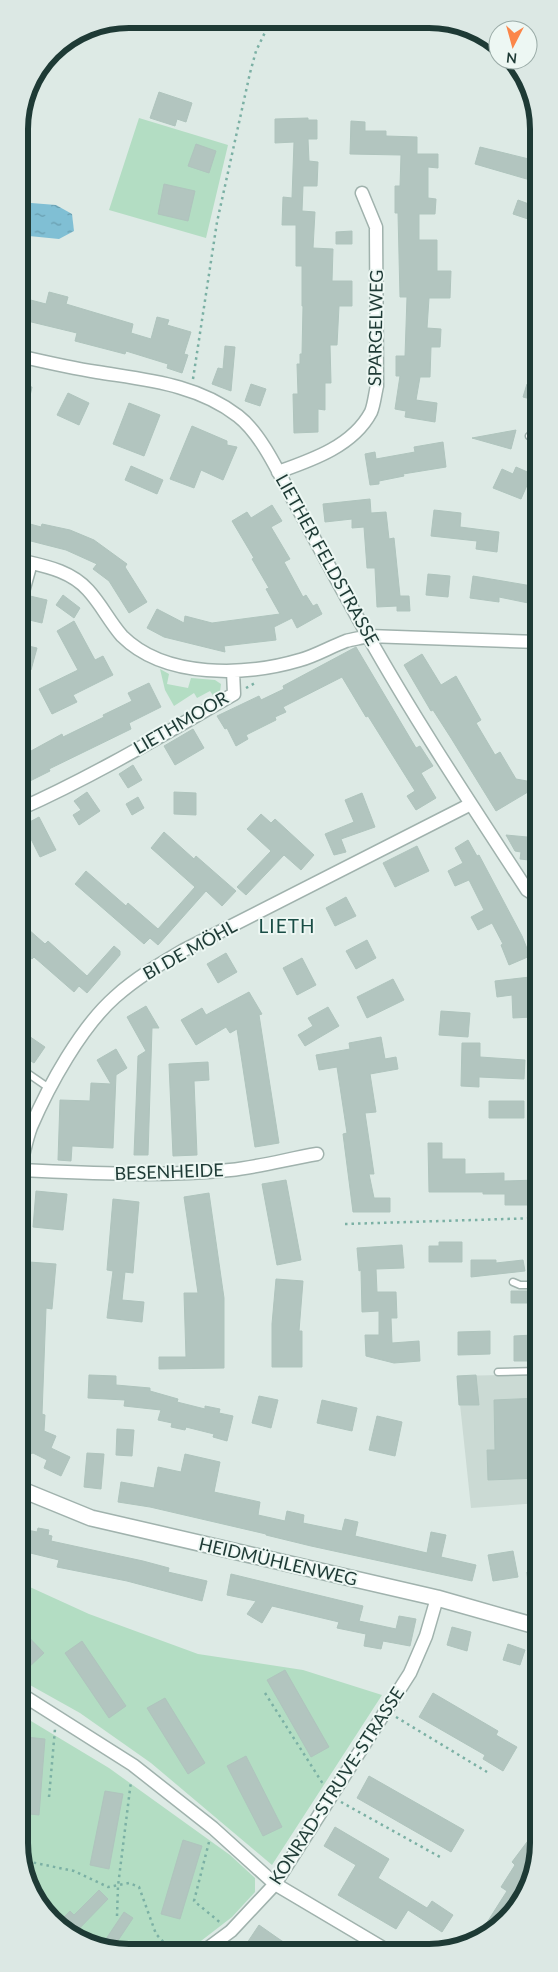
<svg xmlns="http://www.w3.org/2000/svg" width="558" height="1972" font-family="Lato,sans-serif">
<style>
.built{fill:#cbdad4}
.green{fill:#b3ddc3}
.water{fill:url(#water-ripples)}
.building{fill:#b2c5bf;stroke:#afc4bd}
.lines{fill:none;stroke-linecap:round;stroke-linejoin:round}
.service-casing{stroke:#a0b2ad;stroke-width:9}
.minor-casing{stroke:#a0b2ad;stroke-width:15}
.tertiary-casing{stroke:#a0b2ad;stroke-width:18}
.path{stroke:#7bb0a4;stroke-width:2.5;stroke-dasharray:2.5 4;stroke-linecap:butt}
.service{stroke:#fff;stroke-width:6}
.minor{stroke:#fff;stroke-width:12}
.tertiary{stroke:#fff;stroke-width:15}
.labels{text-anchor:middle;stroke-width:4;stroke-linejoin:round;paint-order:stroke}
.street-label{font-size:18px;fill:#1e3a35;stroke:#edf7f3}
.neighbourhood-label{font-size:19px;letter-spacing:1px;fill:#194d45;stroke:#edf7f3}
.rim{fill:none;stroke:#1e3a35;stroke-width:6}
</style>
<defs>
<pattern id="water-ripples" width="26" height="14" patternUnits="userSpaceOnUse" patternTransform="scale(1.25)"><rect width="26" height="14" fill="#80bfd4"/><path d="M2 4q2-2 4 0t4 0M15 11q2-2 4 0t4 0" fill="none" stroke="#689cad"/></pattern>
</defs>
<rect width="100%" height="100%" fill="#ddeae5"/>
<path class="built" d="M539 1374V1503L471 1508 457 1376Z"/>
<path class="green" d="M139 118 228 145 206 238 109 210Z
M160 669 169 674 167 684 188 688 191 678 215 680 221 684 220 692 214 697 210 691 197 698 194 693 174 706 165 690Z
M21 1583 89 1614 198 1654 303 1670 382 1695 272 1865 151 1763 80 1713 21 1680Z
M21 1715 109 1768 230 1855 255 1878V1892L232 1917 188 1951H106L51 1921 21 1865Z"/>
<path class="water" d="M19 202 56 205 72 214 74 231 59 239 19 235Z"/>
<path class="building" d="M159 92 192 103 186 122 177 119 175 126 150 118Z
M308 118V120H317V139H308L309 161 318 162 317 186H303L302 211 315 212 313 248 333 249 332 281H352V306H339L337 345H330L331 383H325V410L318 409V432L294 433 293 394H298L297 364H300V354H302L303 306H302V266H296V225H282L283 197 292 198 294 142 275 143V119Z
M351 121 365 122V131H386V136L417 137V154H438V168L428 167V198L436 199 435 214H419V240H437V271H451L450 298H429L427 328 441 329 440 347H431L430 377H420L416 400 437 403 435 422 405 417 406 411 395 409 400 376H396V356H405L407 297H400L398 213H395V186H400L401 155 350 154Z
M196 144 216 151 209 173 188 166Z
M480 147 537 161V182L475 164Z
M164 184 195 191 188 221 158 214Z
M518 200 537 207V222L513 214Z
M352 231V244H336V232Z
M49 292 68 297 66 304 133 324 131 333 151 339 157 317 169 320 167 325 191 332 184 354 188 355 182 373 167 368 168 364 126 351 125 354 75 341 77 333 19 319V297L46 304Z
M225 346 235 347 231 391 212 384 218 368 223 369Z
M251 384 266 389 260 406 245 401Z
M527 384 538 387V401L523 397Z
M19 385 32 387 24 423H19Z
M68 393 89 403 79 425 57 415Z
M129 403 160 415 144 456 113 444Z
M192 426 227 441V445L237 447 223 480 201 470 194 488 170 479Z
M516 430 511 449 472 438Z
M443 442 446 467 403 474 404 476 379 481V484L370 485 365 454 375 452 376 459 415 452 414 447Z
M131 466 163 480 157 494 125 480Z
M516 467 532 474 521 499 493 488 502 469 513 474Z
M370 499 371 513 386 512 389 539 394 538 400 596H409L410 611H397V606L377 607 375 568H367L364 527 352 528V519L325 522 323 504Z
M272 505 282 521 271 527 290 559 284 562 303 597 306 595 313 606 317 604 322 614 297 628 292 618 274 627 276 640 224 646 225 652 164 637 147 628 157 609 184 623 185 616 212 623 280 614 266 589 269 588 252 559 254 558 232 521 247 512 251 518Z
M434 510 461 513 460 527 499 532 497 552 476 549 477 541 431 536Z
M19 521 41 527 42 524 70 530 94 540 127 564 125 567 147 602 129 613 109 581 93 569 97 564 66 550 19 538Z
M428 574 450 576 448 597 426 595Z
M473 576 538 587V605L499 597V602L470 598Z
M63 595 80 608 74 618 56 605Z
M30 596 47 600 42 623 25 619Z
M74 621 95 660 103 656 113 675 73 695 77 702 52 714 39 689 78 670 57 631Z
M20 644 37 648 31 670 20 667Z
M356 647 416 748 420 746 433 766 421 773 436 798 416 810 407 796 415 791 368 716 366 717 342 677 283 707 286 712 275 717 276 720 246 735 248 739 236 746 227 728 225 729 217 716 259 696 261 700 284 689 283 686Z
M422 654 441 685 456 676 481 720 476 723 495 755 500 752 516 779 538 783V786L496 811 451 738 433 710 431 711 404 665Z
M149 683 161 707 129 723 131 729 49 769 50 771 20 786V757L62 734 63 737 104 717 103 715 132 701 128 693Z
M193 729 204 748 175 765 164 746Z
M133 765 142 780 128 788 119 774Z
M87 792 100 811 79 825 73 815 81 810 74 801Z
M174 792 196 793V815L174 814Z
M362 793 375 827 341 839 346 852 334 855 325 834 354 822 345 800Z
M138 797 144 808 132 815 126 804Z
M261 814 271 823 275 819 314 855 301 870 284 855 246 895 237 887 271 851 247 829Z
M39 817 56 850 40 857 24 825Z
M164 832 194 859 196 856 236 891 222 906 206 891 158 945 150 938 144 944 75 884 86 871 126 906 128 903 158 929 195 887 151 848Z
M506 835 538 838V861L520 859 521 852 515 851Z
M468 840 477 856 479 855 522 936 530 956 509 965 501 945 503 944 492 923 478 930 471 917 484 910 469 880 455 886 448 871 463 863 455 848Z
M417 846 429 871 395 887 383 863Z
M346 897 356 916 335 926 326 908Z
M20 922 45 944 48 941 87 976 114 946 120 951V955L87 993 79 986 74 992 34 957 32 959 20 949Z
M367 940 376 958 356 969 346 951Z
M226 953 237 972 218 983 207 964Z
M302 958 316 985 297 995 283 968Z
M530 977 532 1017 513 1018 512 995 497 997 495 981Z
M393 979 404 1000 367 1018 357 997Z
M249 992 262 1014 259 1015 279 1143 255 1147 237 1029 230 1033 226 1027 196 1045 181 1020 202 1008 206 1015Z
M146 1006 159 1028H152L148 1155H134L138 1056 146 1051 127 1017Z
M328 1007 339 1026 305 1046 298 1035 313 1026 308 1018Z
M441 1011 470 1013 468 1037 439 1035Z
M20 1030 45 1047 34 1063 20 1054Z
M381 1037 385 1059 396 1057 398 1069 370 1074 376 1112 365 1113 374 1174H369L374 1198H390V1212H353L343 1134 347 1133 337 1067 319 1070 316 1055 350 1049 349 1043Z
M462 1043H480V1057L525 1060 524 1079 479 1077V1087L461 1086Z
M116 1049 127 1068 116 1075 113 1148 72 1146 71 1161 58 1160 60 1100 90 1101 91 1083 111 1084 97 1060Z
M208 1062 209 1080 194 1081 197 1155 173 1156 169 1064Z
M489 1101H524V1118H489Z
M428 1143H442V1159H465V1174L504 1173V1181L538 1180V1205H505V1194H483V1192H429Z
M286 1180 301 1260 277 1265 262 1184Z
M36 1191 67 1194 63 1230 33 1227Z
M209 1193 224 1298V1368L159 1369V1357H186L184 1293H198L184 1197Z
M113 1199 139 1202 133 1273 125 1272 122 1300 144 1302 142 1322 107 1318 113 1271 107 1270Z
M439 1242H462V1262H429V1246H439Z
M402 1245 404 1268 376 1269 377 1292H396L397 1318H391L392 1343 419 1341 420 1361 394 1363 366 1356 365 1335H379V1311L362 1312 361 1270 359 1271 357 1248Z
M471 1260H496V1263L523 1260 525 1271 471 1277Z
M29 1262 56 1264 52 1309 46 1308 42 1414 45 1415 44 1431 56 1436 51 1448 70 1457 61 1476 44 1468 47 1460 33 1453 28 1455 20 1443V1438L23 1436 26 1400H23L27 1307 25 1306Z
M276 1279 303 1281 299 1331H302V1367H272V1324Z
M511 1291H536V1303H511Z
M490 1331V1354L458 1355V1332Z
M533 1335V1345H538L539 1361H514V1336Z
M89 1375 116 1376V1385L150 1388V1391L178 1399 177 1402 205 1409V1406L220 1409 219 1413 233 1416 227 1441 213 1437 214 1434 186 1427 185 1430 171 1427 172 1423 158 1420 161 1410 124 1406 125 1400 88 1398Z
M476 1375 479 1405H459L457 1376Z
M259 1396 278 1400 271 1428 252 1423Z
M539 1398V1478L488 1480 487 1450H495L494 1400Z
M322 1400 357 1408 352 1431 317 1423Z
M377 1416 402 1422 395 1456 369 1450Z
M117 1429 134 1430 132 1456 116 1455Z
M87 1453 104 1454 101 1489 84 1487Z
M185 1454 220 1462 214 1492 260 1502 258 1515 285 1521 287 1511 304 1515 303 1523 342 1531 345 1519 358 1522 355 1536 427 1553 431 1532 446 1535 441 1557 476 1565 472 1581 311 1546 266 1535V1534L150 1507 118 1502 121 1482 154 1488 158 1467 181 1472Z
M38 1528 49 1530 48 1535 52 1536 51 1541 143 1561 169 1568 168 1572 207 1581 202 1601 127 1581 57 1567 59 1560 22 1551 27 1530 37 1532Z
M513 1551 518 1577 493 1581 488 1555Z
M539 1571V1583L528 1584 527 1572Z
M231 1574 363 1606 359 1621 396 1629 399 1616 416 1619 410 1646 383 1641 381 1649 364 1646 366 1634 337 1628 339 1622 272 1606 262 1623 247 1614 256 1601 227 1595Z
M452 1627 471 1632 467 1651 447 1645Z
M21 1629 44 1653 28 1668 21 1660Z
M82 1641 126 1706 109 1718 65 1653Z
M508 1644 525 1650 520 1665 503 1660Z
M285 1670 329 1747 311 1757 267 1680Z
M433 1693 498 1731 496 1735 517 1747 503 1771 483 1759 485 1755 419 1717Z
M165 1698 205 1763 188 1774 147 1708Z
M26 1737 45 1739 39 1815 21 1813Z
M246 1756 282 1827 263 1836 227 1766Z
M369 1776 464 1830 451 1852 357 1798Z
M105 1791 123 1794 109 1869 90 1865Z
M539 1826V1851L512 1916 479 1935 507 1891 501 1887 515 1865 512 1862Z
M335 1827 389 1859 378 1878 427 1908 432 1901 453 1915 442 1932 408 1910 396 1929 338 1895 356 1865 324 1846Z
M183 1840 202 1846 180 1919 161 1914Z
M99 1890 108 1899 74 1934 57 1924 70 1911 74 1915Z
M124 1912 133 1918 111 1951 100 1948Z
M259 1925 279 1939 297 1951H259L247 1943Z"/>
<g class="lines">
<g class="service-casing">
<path id="service" d="M529 436 538 438
M20 1068 49 1088
M513 1282 520 1285H538
M498 1372 539 1371"/>
</g>
<g class="minor-casing">
<path id="minor" d="M19 356C45 362 71 368 97 372 146 380 197 384 238 416 260 433 277 469 290 494 316 541 341 589 368 636 417 723 473 807 527 890L538 897
M278 472C312 460 353 446 371 412 374 405 375 394 377 386L376 227 362 193
M19 560C44 566 70 570 88 590 101 604 109 621 122 636 165 679 246 676 300 660 315 656 330 647 346 641 353 639 361 638 368 636L538 642
M19 606 31 563
M20 809C94 776 164 734 234 694L233 671
M20 1167C24 1154 26 1140 31 1127 49 1085 81 1027 115 997 136 978 160 964 184 950L471 804
M20 1170C90 1173 161 1177 230 1170 259 1167 288 1159 317 1154
M21 1694 133 1765 213 1828 275 1884 388 1951
M204 1951 231 1931 275 1884 410 1673 426 1636 437 1598"/>
</g>
<g class="tertiary-casing">
<path id="tertiary" d="M20 1489 91 1518 437 1598 539 1627"/>
</g>
<path class="path" d="M193 379 217 222 250 73 256 51 271 20
M246 688 257 682
M345 1224 538 1218
M265 1693 323 1784
M396 1717 487 1772
M49 1797 55 1729
M341 1802 440 1857
M209 1842 194 1901 222 1924
M21 1860 74 1871 108 1887 129 1883 139 1887 156 1934 172 1951
M117 1916 118 1886 131 1781
M233 1946 240 1951"/>
<use href="#service" class="service"/>
<use href="#minor" class="minor"/>
<use href="#tertiary" class="tertiary"/>
</g>
<g class="labels">
<g class="street-label">
<text transform="translate(376 328) rotate(-89)" y="6">SPARGELWEG</text>
<text transform="translate(327 560) rotate(61)" y="6">LIETHER FELDSTRASSE</text>
<text transform="translate(181 723) rotate(-30)" y="6">LIETHMOOR</text>
<text transform="translate(190 950) rotate(-29)" y="6">BI DE MÖHL</text>
<text transform="translate(169 1172) rotate(-2)" y="6">BESENHEIDE</text>
<text transform="translate(278 1562) rotate(13)" y="6">HEIDMÜHLENWEG</text>
<text transform="translate(337 1786) rotate(-57)" y="6">KONRAD-STRUVE-STRASSE</text>
</g>
<g class="neighbourhood-label">
<text x="287" y="933">LIETH</text>
</g>
</g>
<path d="M0 0H558V1972H0ZM129 28H429A101 101 0 0 1 530 129V1843A101 101 0 0 1 429 1944H129A101 101 0 0 1 28 1843V129A101 101 0 0 1 129 28Z" fill="#dce8e4" fill-rule="evenodd"/>
<path class="rim" d="M129 28H429A101 101 0 0 1 530 129V1843A101 101 0 0 1 429 1944H129A101 101 0 0 1 28 1843V129A101 101 0 0 1 129 28Z"/>
<g transform="translate(513 45) rotate(186)"><circle r="24" fill="#edf7f3" stroke="#9aaba7"/>
<path d="M0-4L9 19L0 12L-9 19Z" fill="#fb8649"/>
<text y="-8" font-size="14" font-weight="bold" text-anchor="middle" fill="#1e3a35">N</text>
</g>
</svg>
